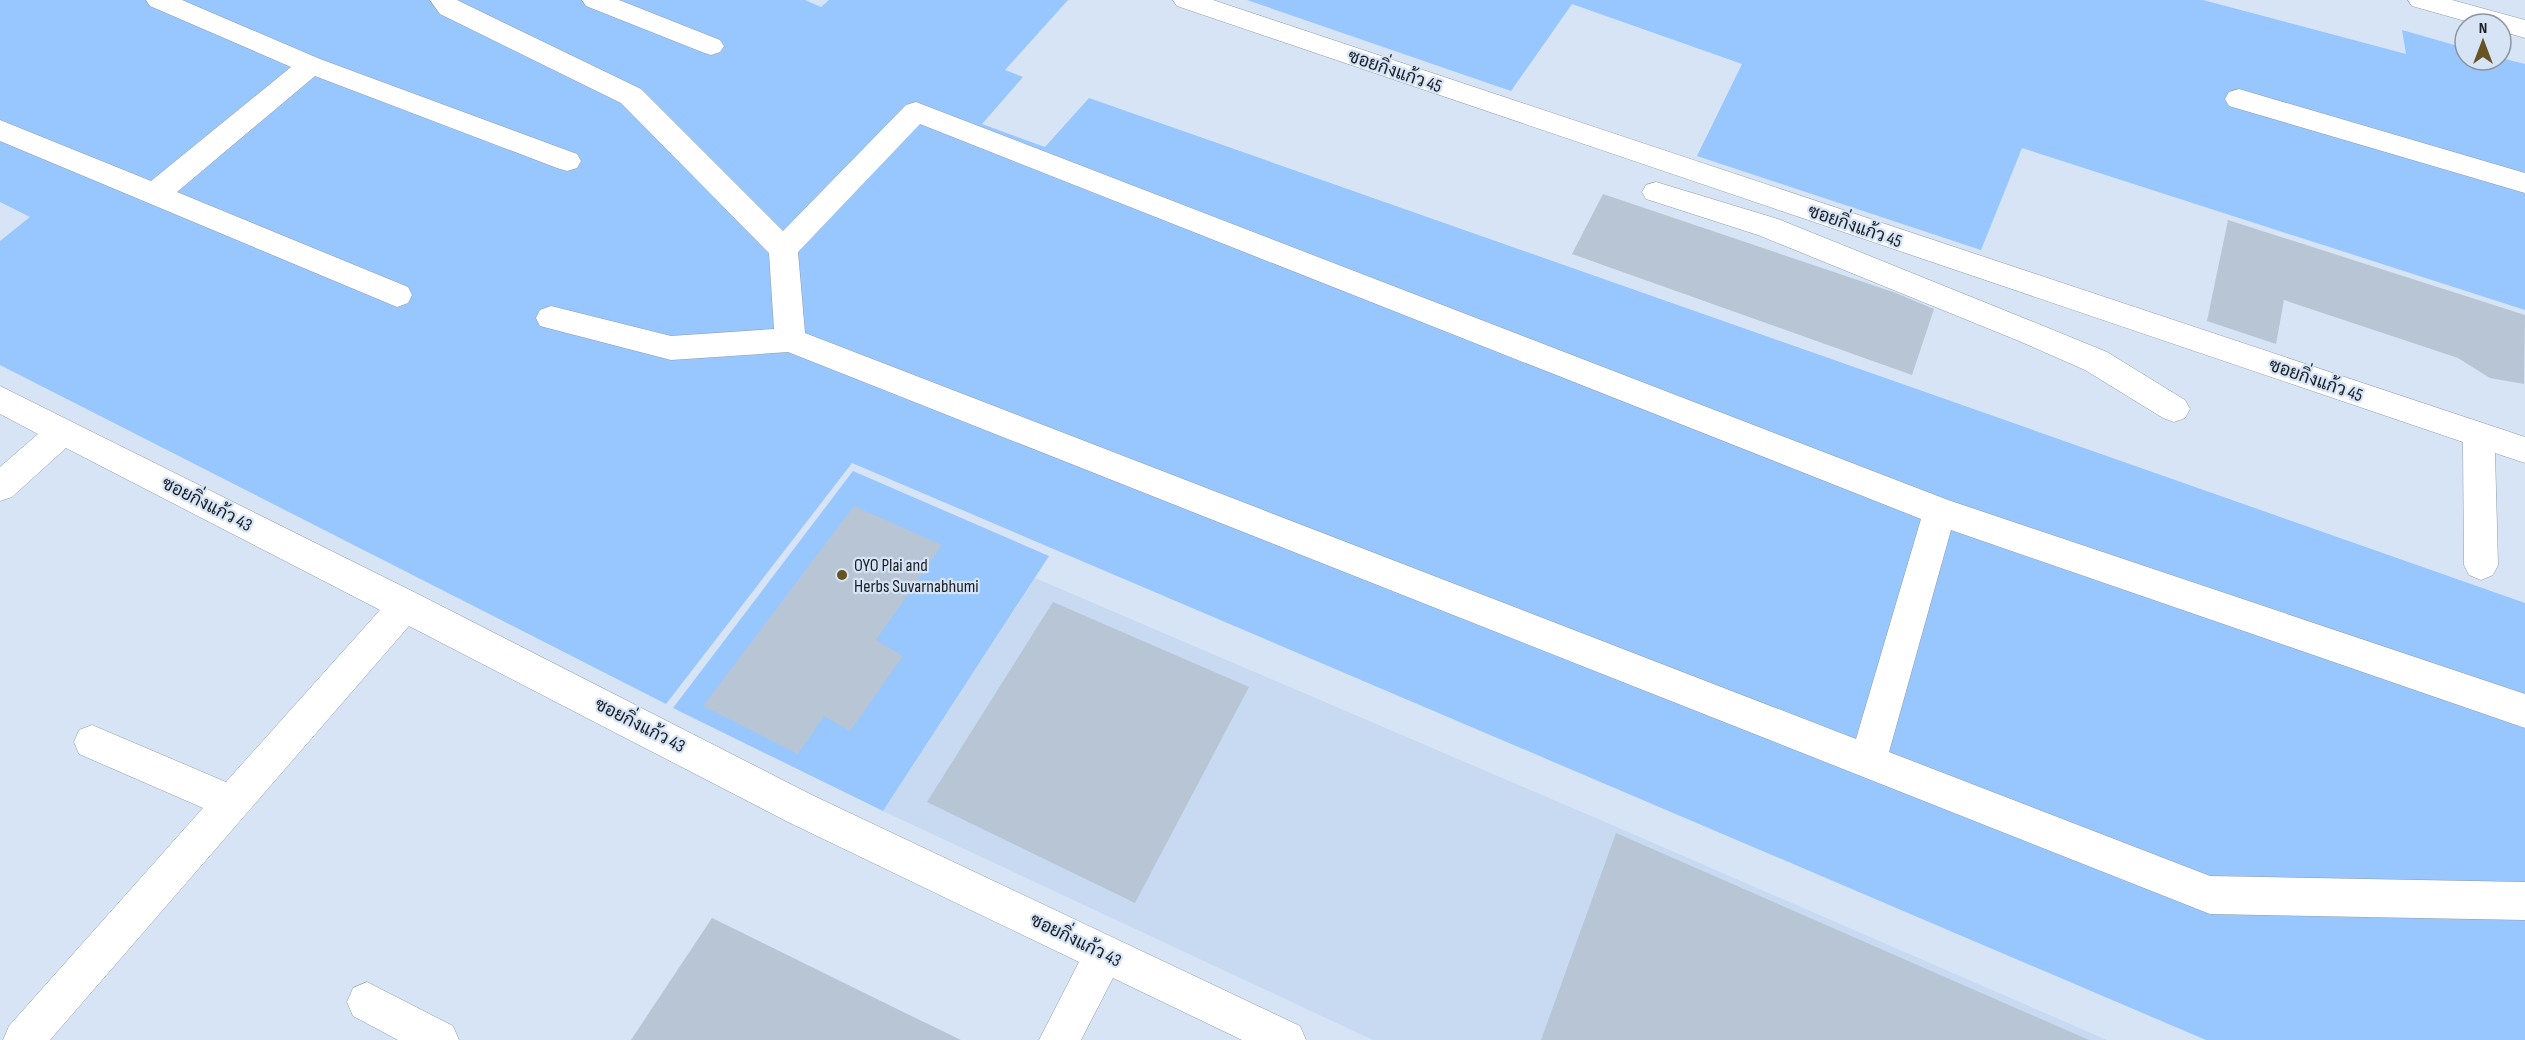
<svg xmlns="http://www.w3.org/2000/svg" width="2525" height="1040" font-family="'Sofia Sans Condensed',Sarabun,sans-serif">
<style>
.built{fill:#c7daf1}
.green{fill:#98c6ff}
.building{fill:#b8c5d5}
.lines{fill:none;stroke-linecap:round;stroke-linejoin:round}
.minor-casing{stroke:#8f9cab;stroke-width:1}
.minor{fill:#fff;fill-rule:evenodd}
.poi-dot{fill:#685322;stroke:#d6e4f5;stroke-width:2}
.labels{text-anchor:middle;stroke-width:4.5;stroke-linejoin:round;paint-order:stroke}
.street-label{font-size:18px;fill:#191e24;stroke:#d6e4f5}
.poi-label{font-size:18px;fill:#191e24;stroke:#d6e4f5;text-anchor:start}
</style>
<rect width="100%" height="100%" fill="#d6e4f5"/>
<path class="built" d="M1035 578 1612 825 2107 1040H1373L883 811Z"/>
<path class="green" d="M0 0H805L821 7 829 0H1068L1005 70 1023 77 982 124 1045 147 1089 98 2525 603V1040H2206L852 463 666 704 0 365V241L30 217 0 202Z
M1247 0H2203L2406 54 2402 30 2465 48V60H2501V58L2525 64V310L2022 148 1981 250 1697 156 1742 64 1572 4 1511 91Z
M853 471 1049 556 883 811 673 708Z"/>
<path class="building" d="M1603 194 1896 293 1934 309 1912 375 1572 254Z
M2228 220 2525 315 2524 384 2490 378 2458 358 2284 300 2276 344 2207 321Z
M854 506 942 545 876 640 903 656 850 731 824 716 798 754 703 706Z
M1053 602 1249 687 1135 903 927 802Z
M1616 833 2089 1040H1541Z
M712 918 893 1007 961 1040H631Z"/>
<g class="lines">
<g class="minor-casing">
<path id="minor" d="M146 0H182L320 59 577 154 581 161 577 168 567 171 557 168 315 76 177 192 408 287 412 295 408 303 397 307 0 141V120L151 181 291 67 150 6Z
M430 0H457L641 89 783 231 906 105 916 102 1948 500 2525 694V728L1951 530 1889 752 2210 876 2525 882V920L2210 914 788 352 671 360 540 326 536 318 540 310 551 306 671 336 774 329 769 253 621 103 440 14ZM920 124 1921 519 1856 739 805 333 798 252Z
M582 0H619L720 40 724 46 720 52 711 55 702 52 586 6Z
M1173 0H1213L2525 437V463L2495 453 2498 565 2493 575 2481 580 2469 575 2464 565 2463 442 1177 6Z
M2408 0H2452L2525 20V38L2501 31V24H2476L2412 6Z
M2239 89 2525 173V193L2229 106 2225 99 2229 92Z
M1656 182 1778 219 2041 325 2107 352 2185 400 2190 409 2185 418 2174 422 2163 418 2085 370 2019 341 1758 235 1646 199 1642 192 1646 185Z
M0 386 418 594 814 796 1300 1026 1306 1040H1242L1113 978 1081 1040H1039L1079 962 788 822 409 626 50 1040H3L9 1026 203 808 79 754 74 742 79 730 92 725 226 782 380 610 66 448 12 497 0 501V467L38 434 0 414Z
M367 982 453 1026 459 1040H398L353 1016 347 1002 353 988Z"/>
</g>
<use href="#minor" class="minor"/>
</g>
<circle class="poi-dot" cx="842" cy="575" r="6"/>
<g class="labels">
<g class="street-label">
<text transform="translate(1395 71) rotate(19)" y="6">ซอยกิ่งแก้ว 45</text>
<text transform="translate(1855 226) rotate(19)" y="6">ซอยกิ่งแก้ว 45</text>
<text transform="translate(2316 380) rotate(19)" y="6">ซอยกิ่งแก้ว 45</text>
<text transform="translate(207 504) rotate(27)" y="6">ซอยกิ่งแก้ว 43</text>
<text transform="translate(640 725) rotate(27)" y="6">ซอยกิ่งแก้ว 43</text>
<text transform="translate(1076 940) rotate(26)" y="6">ซอยกิ่งแก้ว 43</text>
</g>
<g class="poi-label">
<text x="854" y="571">OYO Plai and<tspan x="854" dy="21">Herbs Suvarnabhumi</tspan></text>
</g>
</g>
<g transform="translate(2483 42)"><circle r="28" fill="#d6e4f5" stroke="#8a95a1" stroke-width="1.5"/>
<path d="M0-4.5L10 22L0 15L-10 22Z" fill="#685322"/>
<text y="-9" font-size="16" font-weight="bold" text-anchor="middle" fill="#191e24">N</text>
</g>
</svg>
